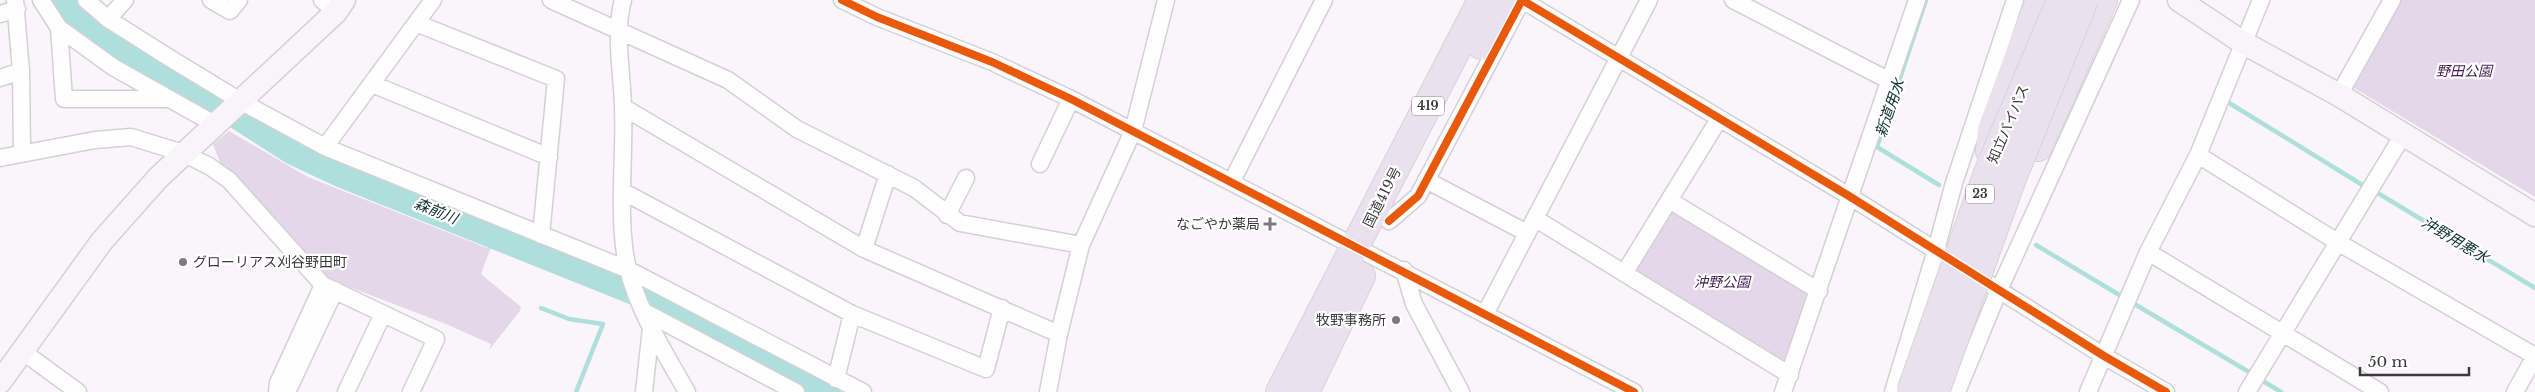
<svg xmlns="http://www.w3.org/2000/svg" width="2535" height="392" font-family="'Libre Baskerville','Noto Sans JP',serif">
<style>
.green{fill:#e4d7e9}
.lines{fill:none;stroke-linecap:round;stroke-linejoin:round}
.stream{stroke:#afdfdc;stroke-width:4.5}
.river{stroke:#afdfdc;stroke-width:26}
.street-casing{stroke:#d4d1d5;stroke-width:19}
.secondary-casing{stroke:#d4d1d5;stroke-width:25}
.highway-casing{stroke:#d6d3d7;stroke-width:30}
.street{stroke:#fefefe;stroke-width:16}
.secondary{stroke:#f8f5f9;stroke-width:22}
.highway{stroke:#ebe1ee;stroke-width:28}
.highway-bridge-casing{stroke:#d6d3d7;stroke-width:30;stroke-linecap:butt}
.highway-bridge{stroke:#ebe1ee;stroke-width:28}
.cycleway-casing{stroke:#fff;stroke-width:11}
.cycleway{stroke:#e8590c;stroke-width:8}
.poi-dot{fill:#7e7b7f;stroke:#fff;stroke-width:2}
.labels{text-anchor:middle;stroke-width:4.5;stroke-linejoin:round;paint-order:stroke}
.shield{fill:#fff;stroke:#767477;stroke-width:1}
.shield-label{font-size:12px;font-weight:bold;fill:#3c393d}
.park-label{font-size:14px;font-style:italic;fill:#441c52;stroke:#fff}
.street-label{font-size:14px;fill:#3c393d;stroke:#fff}
.poi-label{font-size:14px;fill:#3c393d;stroke:#fff;text-anchor:end}
.water-label{font-size:15px;font-style:italic;fill:#0f3230;stroke:#fff}
</style>
<rect width="100%" height="100%" fill="#f9f5fa"/>
<path class="green" d="M2398 0H2535V197L2354 88V79Z
M229 131 308 177 487 248 491 247 481 274 521 307 520 311 489 350 491 344 446 324 331 280 315 266 244 192 221 165 213 144Z
M1676 212 1807 291 1810 299 1789 360 1782 361 1637 273 1636 267 1669 213Z"/>
<g class="lines">
<path class="stream" d="M1926 0 1877 147 1939 185
M2226 101 2364 186
M2376 192 2535 288
M2036 245 2121 296
M2136 305 2249 372
M541 308 569 319 603 324 576 392
M2263 381 2281 392"/>
<path class="river" d="M62 0 68 8 157 72 215 102 293 152 342 175 654 300 828 392"/>
<g class="street-casing">
<path id="street" d="M15 0 21 71 22 152
M41 0 59 28 113 67 216 125
M86 0 108 19 168 57 242 102 325 147 629 270 863 392
M211 0 230 11 239 0
M322 0 336 12
M551 0 728 80 797 129 914 188 960 223 1081 245
M623 0C614 33 622 72 623 106 625 155 618 205 625 254 632 302 664 351 687 392
M842 0 877 17 992 62 1071 99 1634 392
M1733 0 1890 81
M0 14 17 9
M108 19 125 0
M416 23 556 79 541 235
M59 28 64 99H166
M0 78 21 71
M372 84 549 157
M2339 95 2392 0
M623 107 864 249 1059 334
M325 147 433 0
M2198 155 2339 243 2535 356
M0 158 95 140 131 137 183 153 209 166 229 180 323 285 436 339 411 392
M1040 164 1071 99
M1426 180 1527 233
M1232 181 1324 0
M622 191 852 314 986 369 1002 308
M1669 200 1819 291
M947 215 966 178
M1536 219 1790 375
M1389 221 1418 196 1522 0 1849 196 2104 356 2166 392
M864 249 888 174
M2148 252 2380 392
M1404 270 1414 304 1461 392
M1625 272 1719 119
M643 311 796 392
M1485 314 1649 0
M22 351 78 392
M836 379 852 314
M277 392 278 383 323 285
M287 392 335 290
M346 392 383 314
M644 392 651 328
M1048 392 1059 334 1081 245 1133 131 1166 0
M1783 392 1917 0
M1893 392 1936 250 1954 183 2015 0
M1957 392 1999 290 2131 0
M2088 392 2148 252 2198 155 2261 0
M2247 392 2403 135
M2515 392 2535 356"/>
</g>
<g class="secondary-casing">
<path id="secondary" d="M2179 0 2242 42 2339 95 2535 215
M0 382 102 241 158 178 336 12 344 0"/>
</g>
<g class="highway-casing">
<path id="highway" d="M1481 45 1504 0
M2038 147 2103 0
M1990 151 1992 130 2040 0
M1280 392 1482 0
M1305 392 1361 276"/>
</g>
<use href="#street" class="street"/>
<use href="#secondary" class="secondary"/>
<use href="#highway" class="highway"/>
<g class="highway-bridge-casing">
<path id="highway-bridge" d="M1911 392 1988 173 2061 0
M1935 392 2011 181 2084 0"/>
</g>
<use href="#highway-bridge" class="highway-bridge"/>
<g class="cycleway-casing">
<path id="cycleway" d="M842 0 877 17 992 62 1071 99 1634 392
M1389 221 1418 196 1522 0 1849 196 2104 356 2166 392"/>
</g>
<use href="#cycleway" class="cycleway"/>
</g>
<g class="poi-dot">
<path d="M1267.5 216.5h5v5h5v5h-5v5h-5v-5h-5v-5h5z"/>
<circle cx="183" cy="262" r="5"/>
<circle cx="1396" cy="320" r="5"/>
</g>
<g class="labels">
<g class="shield">
<rect x="1412" y="96.5" width="32" height="19" rx="4"/>
<rect x="1966" y="184.5" width="28" height="19" rx="4"/>
</g>
<g class="shield-label">
<text x="1428" y="110">419</text>
<text x="1980" y="198">23</text>
</g>
<g class="park-label">
<text x="2464" y="76">野田公園</text>
<text x="1722" y="287">沖野公園</text>
</g>
<g class="street-label">
<text transform="translate(2008 124) rotate(-67)" y="5">知立バイパス</text>
<text transform="translate(1382 197) rotate(-63)" y="5">国道419号</text>
</g>
<g class="poi-label">
<text x="1260" y="229">なごやか薬局</text>
<text x="193" y="267" text-anchor="start">グローリアス刈谷野田町</text>
<text x="1386" y="325">牧野事務所</text>
</g>
<g class="water-label">
<text transform="translate(1890 108) rotate(-71)" y="5">新道用水</text>
<text transform="translate(436 211) rotate(22)" y="5">森前川</text>
<text transform="translate(2455 240) rotate(31)" y="5">沖野用悪水</text>
</g>
</g>
<path d="M2360 367v8h109v-8" fill="none" stroke="#3c393d" stroke-width="2.5"/>
<text x="2368" y="367" font-size="15" fill="#3c393d" stroke="#ffffff" stroke-width="4" paint-order="stroke">50 m</text>
</svg>
